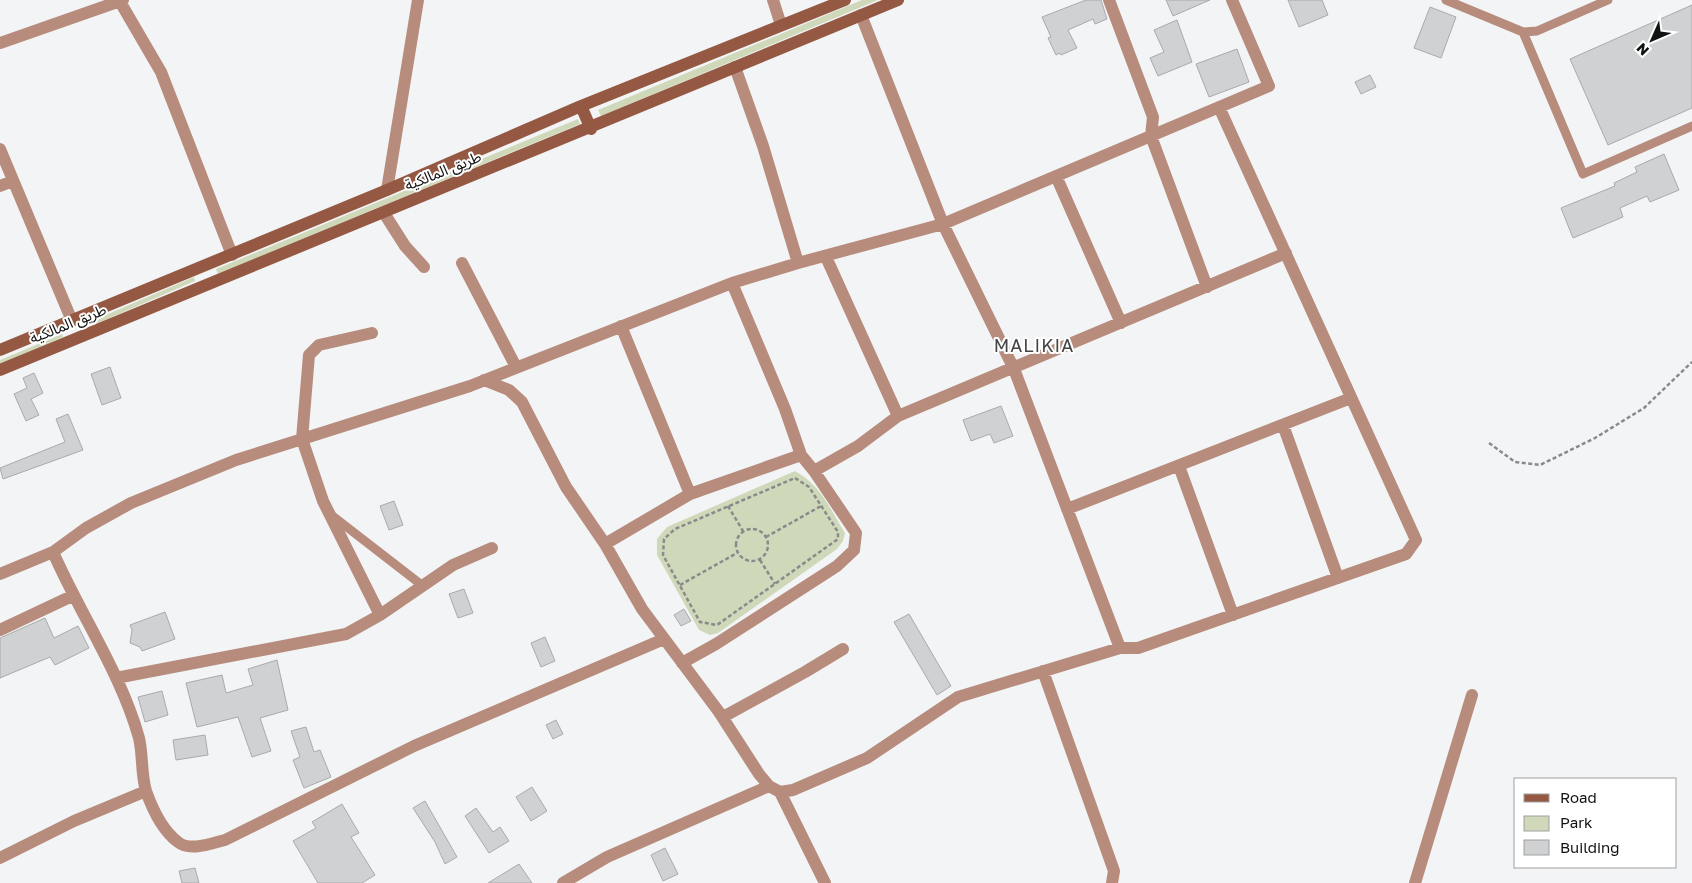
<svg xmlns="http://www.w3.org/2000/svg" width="1692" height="883" font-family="'Golos Text','Noto Sans Arabic',sans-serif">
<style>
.green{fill:#cfd9ba}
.building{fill:#d0d1d3;stroke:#a9aaac}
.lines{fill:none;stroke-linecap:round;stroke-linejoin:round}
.path{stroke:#898a8b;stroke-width:2.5;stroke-dasharray:4 2.5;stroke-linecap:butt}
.service{stroke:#b78c7c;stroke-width:9}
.minor{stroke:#b78c7c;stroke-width:12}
.secondary{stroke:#955943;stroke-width:12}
.labels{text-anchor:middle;stroke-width:4;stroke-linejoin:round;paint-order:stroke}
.street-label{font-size:15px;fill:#111212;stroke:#fff}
.quarter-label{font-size:18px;letter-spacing:1px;fill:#444546;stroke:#fff}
</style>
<rect width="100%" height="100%" fill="#f3f4f6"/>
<path class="green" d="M862 0H878L601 116 598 110Z
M578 119 580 124 218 274 216 269Z
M194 277 195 281 96 324 94 320Z
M62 334 63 337 0 364V360Z
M795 471C821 485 830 509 845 533L843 541 837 549 718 633 710 635 699 630 657 555V539L667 527Z"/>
<path class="building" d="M1086 0H1101L1107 19 1095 24 1093 19 1068 30 1077 48 1061 55 1060 53 1056 55 1048 38 1051 37 1042 17Z
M1166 0H1210L1173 16Z
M1288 0H1322L1328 15 1299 27Z
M1692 5V108L1608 145 1570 59Z
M1430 7 1456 17 1441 58 1414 48Z
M1177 20 1192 62 1158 76 1150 58 1164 52 1154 30Z
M1237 49 1249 82 1209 97 1196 64Z
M1370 75 1376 87 1361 94 1355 82Z
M1664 154 1679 190 1650 202 1647 196 1620 208 1623 217 1573 238 1561 208 1615 186 1614 183 1637 172 1635 167Z
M110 367 121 398 102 405 91 374Z
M34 373 43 393 31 399 39 415 26 421 14 394 27 388 23 378Z
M1001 406 1013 436 994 443 990 434 971 441 963 420Z
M68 414 83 450 3 479 0 468 65 442 56 419Z
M394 501 403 525 389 530 380 506Z
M464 589 473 613 458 618 449 594Z
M684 609 691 621 681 626 674 615Z
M165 612 175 639 142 651 140 647 130 643 132 630 130 625Z
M909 614 951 686 937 695 894 622Z
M45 618 54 638 78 626 89 648 55 665 50 657 0 678V638Z
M545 637 555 661 541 667 531 643Z
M277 660 288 710 260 718 271 751 252 757 238 717 197 727 186 683 222 675 226 693 253 685 248 669Z
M162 691 168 715 145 722 138 697Z
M556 720 563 734 553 739 546 725Z
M306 727 314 752 320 750 331 777 304 788 293 760 300 757 291 731Z
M205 735 208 755 176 760 173 740Z
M532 787 547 811 531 821 516 797Z
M425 801 457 857 445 864 435 842 413 808Z
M342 804 359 833 351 837 375 875 362 883H318L293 841 316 828 312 822Z
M476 808 493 832 500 827 509 841 489 853 465 816Z
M665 848 678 874 663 881 651 855Z
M519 864 532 883H488Z
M195 868 199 883H182L179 871Z"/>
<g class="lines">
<path class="path" d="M1489 443 1515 462 1540 465 1595 438 1644 408 1692 362
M795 478 809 487 838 532V539L717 625 700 622 663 555 664 539 675 529Z
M728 506 743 531
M736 545a16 16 0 1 1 32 0a16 16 0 1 1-32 0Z
M766 537 821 506
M760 560 775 584
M680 585 737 553"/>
<path class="service" d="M1446 0 1523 32 1537 31 1608 0
M1523 32 1583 174 1692 126
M330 514 423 586"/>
<path class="minor" d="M119 0 161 72 232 255
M773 0 781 25
M1109 0 1153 117 1151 136 1207 287
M0 43 123 0
M735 67 763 146 798 263
M0 149 72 321
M1056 176 1121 323
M0 186 13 181
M387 190 418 0
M384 213 405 246 424 267
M826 257 898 416
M462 263 516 367
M621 326 690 494
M484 380 509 390 522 402 566 487 605 544 642 609 719 712 759 774 769 786 780 792 793 790 867 758 958 697 1120 648 1014 369 943 224 861 15
M1283 425 1338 578
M1179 466 1233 615
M814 471 858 446 898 416 1286 253
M1067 509 1351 398
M605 544 690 494 801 455
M53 552C80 614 121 673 139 738 143 755 141 774 146 791 152 808 163 831 178 842 190 852 212 843 225 840L414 746 664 639
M0 574 53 552 86 528 131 503 236 460 470 386 732 283 798 263 943 224 1269 86 1232 0
M380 615 453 565 492 548
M0 630 72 596
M1120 648H1138L1406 554 1416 540 1219 107
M682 663 716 644 837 566 854 550 856 533 814 471 801 455 785 409 732 283
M1043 671 1114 871 1112 883
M116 678 346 634 380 615 323 501 302 439 309 355 319 345 372 333
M723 717 805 672 843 649
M780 792 825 883
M0 858 74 821 146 791
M563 883 607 857 769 786
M1415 883 1472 695"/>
<path class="secondary" d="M581 106 591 129
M0 350 387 190 581 106 845 0
M0 370 898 0"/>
</g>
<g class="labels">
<g class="street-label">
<text transform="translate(443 171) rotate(-22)" y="5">طريق المالكية</text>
<text transform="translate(68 324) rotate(-22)" y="5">طريق المالكية</text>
</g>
<g class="quarter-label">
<text x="1034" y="352">MALIKIA</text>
</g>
</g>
<rect x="1514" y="778" width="162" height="90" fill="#ffffff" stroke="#a0a0a0"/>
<rect x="1524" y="794" width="25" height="8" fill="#955943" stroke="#a0a0a0"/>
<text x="1560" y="803" font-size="15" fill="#111212">Road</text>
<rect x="1524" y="816" width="25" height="15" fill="#cfd9ba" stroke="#a0a0a0"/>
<text x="1560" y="828" font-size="15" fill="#111212">Park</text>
<rect x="1524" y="840" width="25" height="15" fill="#d0d1d3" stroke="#a0a0a0"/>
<text x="1560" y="853" font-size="15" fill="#111212">Building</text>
<g transform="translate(1652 40) rotate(225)" stroke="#ffffff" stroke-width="4" paint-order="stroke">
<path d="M0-4L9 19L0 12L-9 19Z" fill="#111212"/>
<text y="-8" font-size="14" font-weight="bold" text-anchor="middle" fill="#111212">N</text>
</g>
</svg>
